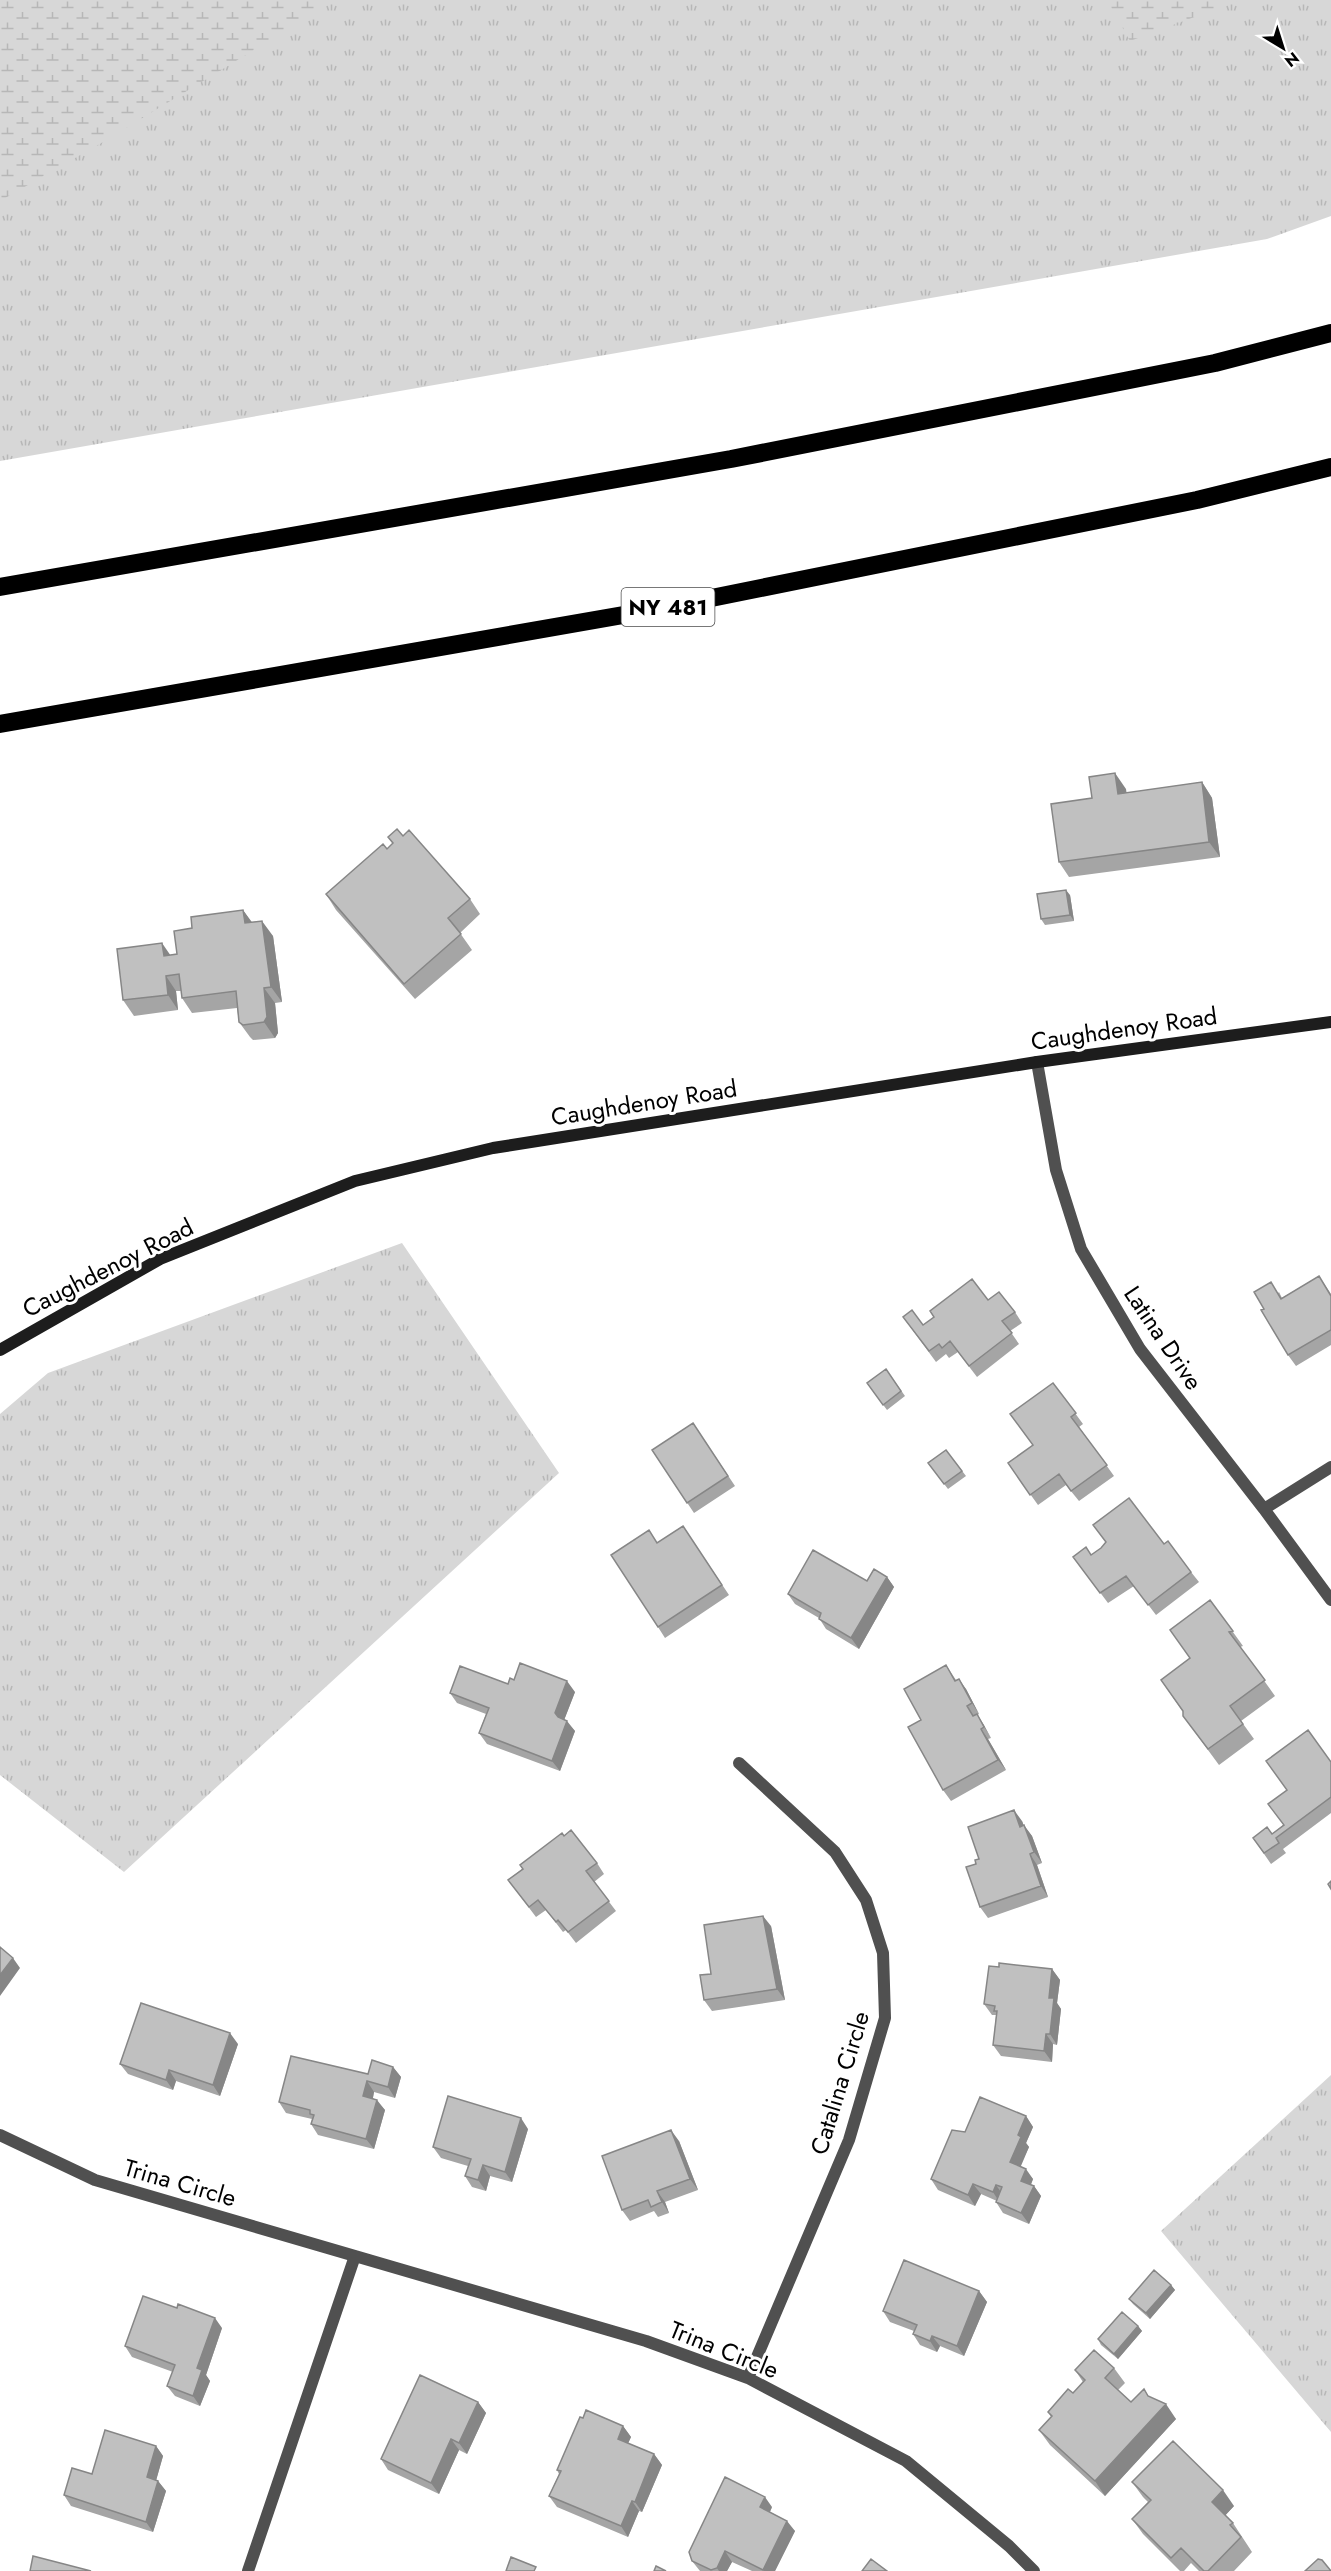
<svg xmlns="http://www.w3.org/2000/svg" width="1331" height="2571" font-family="Jost,sans-serif">
<style>
.grass{fill:url(#grass-tufts)}
.wetland{fill:url(#wetland-marsh)}
.lines{fill:none;stroke-linecap:round;stroke-linejoin:round}
.street{stroke:#505050;stroke-width:12}
.secondary{stroke:#1d1d1d;stroke-width:12}
.highway{stroke:#000;stroke-width:18}
.wall{fill:#a5a5a5}
.shaded-wall{fill:#868686}
.building{fill:#c0c0c0;stroke:#868686;stroke-width:1.5}
.labels{text-anchor:middle;stroke-width:6;stroke-linejoin:round;paint-order:stroke}
.shield{fill:#fff;stroke:#4c4c4c;stroke-width:1.5}
.shield-label{font-size:22px;font-weight:bold;fill:#000}
.street-label{font-size:24px;fill:#000;stroke:#fff}
</style>
<defs>
<pattern id="grass-tufts" width="24" height="20" patternUnits="userSpaceOnUse" patternTransform="scale(1.5)"><rect width="24" height="20" fill="#d7d7d7"/><path d="M3 7l-1-3M5 7V3M7 7l1-3M15 17l-1-3M17 17v-4M19 17l1-3" fill="none" stroke="#b7b7b7"/></pattern>
<pattern id="wetland-marsh" width="20" height="14" patternUnits="userSpaceOnUse" patternTransform="scale(1.5)"><rect width="20" height="14" fill="#d7d7d7"/><path d="M1 5h8M5 5V1M11 12h8M15 12V8" fill="none" stroke="#b7b7b7"/></pattern>
</defs>
<rect width="100%" height="100%" fill="#fff"/>
<path class="grass" d="M0 0H1331V216L1267 239 0 461Z
M402 1243 559 1473 124 1872 0 1775V1414L48 1373Z
M1331 2075V2432L1161 2231Z"/>
<path class="wetland" d="M0 0H336L103 142 0 201Z
M1107 0H1240L1130 41Z"/>
<g class="lines">
<path class="street" d="M1037 1062 1056 1170 1081 1249 1140 1349 1264 1509 1331 1600
M1264 1509 1331 1467
M739 1763 835 1852 866 1900 883 1953 885 2018 849 2140 748 2378
M0 2135 95 2180 646 2341 748 2378 906 2461 1009 2546 1034 2571
M248 2571 355 2256"/>
<path class="secondary" d="M0 1350 160 1259 355 1181 493 1148 1037 1062 1331 1022"/>
<path class="highway" d="M0 587 731 459 1215 363 1331 333
M0 724 652 610 1197 500 1331 467"/>
</g>
<path class="wall" d="M1202 782 1212 798 1220 857 1069 877 1059 862 1092 798 1126 789V793Z
M403 836 470 899 480 914 460 933 472 950 415 999 336 910 326 894 393 844 388 837Z
M1070 895 1074 921 1045 925 1041 919Z
M243 910 251 922 273 936 282 1002 275 1003 278 1033 275 1038 253 1040 250 1037 239 1022 237 1008 192 1013 182 998 181 991H176L178 1010 134 1016 123 1000 170 955 177 954 192 928Z
M1319 1276 1331 1294V1345L1296 1366 1288 1355 1264 1309 1279 1292 1282 1298Z
M988 1300 1015 1312 1022 1323 1010 1331 1019 1344 977 1377 958 1352 949 1358 946 1354 936 1362 903 1317 923 1325Z
M886 1369 905 1396 887 1410 867 1383Z
M1053 1383 1083 1424 1079 1427 1114 1476 1079 1501 1066 1485 1038 1505 1008 1463 1033 1446Z
M693 1423 735 1486 694 1513 652 1450Z
M946 1450 966 1476 948 1489 928 1463Z
M683 1526 729 1595 665 1638 658 1627V1543Z
M1164 1544 1191 1572 1199 1582 1156 1615 1134 1586 1108 1603 1081 1567 1091 1555Z
M887 1577 894 1587 859 1649 826 1629 819 1618 795 1604 788 1594 867 1581Z
M1210 1600 1243 1646 1240 1647 1275 1696 1241 1721 1254 1739 1219 1765 1183 1716V1712L1161 1680 1190 1659Z
M946 1665 956 1680 966 1689 979 1714 977 1715 991 1738 988 1739 1006 1770 951 1801 943 1790 921 1720Z
M514 1680 575 1692 564 1720 575 1731 560 1771 487 1744 479 1733 486 1714 457 1703 450 1693 508 1684Z
M1331 1762V1813L1283 1849 1286 1853 1271 1864 1253 1838 1272 1834 1283 1825Z
M1022 1821 1024 1826 1032 1836 1042 1863 1037 1865 1048 1897 988 1918 980 1907 976 1864 979 1859Z
M564 1836 597 1863 604 1874 594 1882 616 1911 576 1943 566 1930 563 1932 546 1910 536 1917 508 1880Z
M771 1926 785 2000 712 2011 704 2000 711 1974Z
M1052 1969 1060 1980 1057 2003 1061 2009 1057 2045 1053 2044 1052 2062 1001 2056 993 2045 996 2015H992L984 2004Z
M238 2044 220 2096 176 2081 173 2090 128 2074 120 2064Z
M393 2067 401 2077 395 2098 374 2092 373 2098 385 2110 374 2149 318 2135 311 2124 312 2119 286 2113 279 2102Z
M1026 2116 1033 2127 1026 2143 1029 2147 1020 2166 1033 2179 1031 2185 1034 2186 1041 2196 1029 2224 1003 2213 996 2202 997 2201 981 2194 975 2206 938 2190 931 2179 965 2132Z
M528 2129 512 2182 490 2176 486 2191 472 2187 465 2176 468 2166 441 2158 433 2147Z
M679 2141 698 2190 665 2202 669 2213 658 2217 654 2211 630 2221 622 2210Z
M1171 2285 1175 2290 1150 2319 1133 2304 1129 2299Z
M979 2291 987 2302 964 2356 940 2346 937 2352 920 2345 913 2334 914 2331 890 2322 883 2311Z
M1138 2326 1142 2331 1118 2359 1101 2345 1098 2339Z
M222 2328 206 2375 210 2381 200 2406 175 2396 167 2386 173 2372 132 2357 125 2346Z
M1114 2368 1125 2383 1118 2390 1131 2402 1144 2389 1149 2397 1176 2419 1105 2496 1050 2445 1039 2430 1051 2417 1048 2412 1073 2393 1083 2382 1075 2370Z
M478 2402 486 2413 467 2454 459 2450 439 2494 388 2470 381 2459Z
M623 2426 631 2437 628 2443 654 2454 662 2465 642 2512 639 2511 628 2537 557 2507 549 2496 559 2474 557 2470Z
M156 2446 163 2456 156 2480 158 2481 166 2491 153 2532 71 2506 64 2495 92 2474Z
M1132 2482 1234 2506 1225 2515 1233 2523 1252 2552 1234 2571H1199L1191 2563 1184 2571H1180L1143 2534 1132 2519 1148 2502 1143 2497Z
M772 2507 770 2512 795 2531 775 2571H752L732 2562 727 2571H700L692 2561Z"/>
<path class="shaded-wall" d="M1115 773 1126 789 1129 809 1118 794Z
M1202 782 1212 798 1220 857 1209 842Z
M1066 890 1070 895 1074 921 1070 915Z
M243 910 254 925 245 923Z
M262 921 273 936 282 1002 271 987Z
M162 943 173 959 164 956Z
M166 976 176 991 178 1010 168 995Z
M264 988 275 1003 278 1033 275 1038 264 1022Z
M887 1577 894 1587 859 1649 851 1638Z
M959 1679 966 1689 979 1714 972 1703Z
M567 1681 575 1692 563 1723 567 1721 575 1731 560 1771 552 1761 558 1717 555 1713Z
M977 1714 984 1725 991 1738 984 1727Z
M981 1729 988 1739 1006 1770 998 1760Z
M1014 1810 1022 1821 1028 1837 1020 1827Z
M1024 1825 1032 1836 1042 1863 1034 1852Z
M1030 1854 1037 1865 1048 1897 1041 1886Z
M763 1916 771 1926 785 2000 777 1989Z
M13 1958 20 1968 0 1996V1975Z
M1052 1969 1060 1980 1057 2003 1061 2009 1057 2045 1050 2034 1049 1998Z
M230 2033 238 2044 220 2096 213 2085Z
M1046 2034 1053 2044 1052 2062 1044 2051Z
M393 2067 401 2077 395 2098 388 2087Z
M169 2070 176 2081 173 2090 166 2080Z
M367 2081 374 2092 371 2107 363 2096Z
M377 2100 385 2110 374 2149 366 2139Z
M1026 2116 1033 2127 1026 2143 1029 2147 1018 2173 1010 2162 1018 2135Z
M521 2118 528 2129 512 2182 505 2172Z
M671 2130 679 2141 698 2190 690 2179Z
M483 2165 490 2176 486 2191 478 2180Z
M1026 2169 1033 2179 1028 2191 1021 2181Z
M973 2184 981 2194 975 2206 968 2195Z
M996 2185 1003 2195 1000 2203 993 2192Z
M1034 2186 1041 2196 1029 2224 1021 2213Z
M657 2191 665 2202 669 2213 662 2202Z
M1171 2285 1175 2290 1150 2319 1146 2313Z
M979 2291 987 2302 964 2356 957 2346Z
M215 2318 222 2328 206 2375 210 2381 200 2406 193 2396 197 2368Z
M1138 2326 1142 2331 1118 2359 1114 2354Z
M932 2336 940 2346 937 2352 930 2341Z
M478 2402 486 2413 467 2454 459 2443Z
M1166 2404 1176 2419 1105 2496 1095 2481Z
M623 2426 631 2437 625 2450 618 2439Z
M451 2439 459 2450 439 2494 431 2483Z
M156 2446 163 2456 154 2488 147 2477Z
M654 2454 662 2465 642 2512 635 2502Z
M158 2481 166 2491 153 2532 146 2522Z
M1223 2490 1234 2506 1223 2518 1212 2502Z
M765 2497 772 2507 767 2518 760 2507Z
M632 2501 639 2511 628 2537 621 2526Z
M787 2521 795 2531 775 2571H764L763 2570Z
M725 2551 732 2562 727 2571H719L717 2568Z"/>
<path class="building" d="M1115 773 1118 794 1202 782 1209 842 1059 862 1051 804 1092 798 1089 777Z
M397 829 403 836 409 830 470 899 448 918 461 934 404 984 326 894 383 844 387 849 393 843 388 837Z
M1066 890 1070 915 1041 919 1037 894Z
M243 910 245 923 262 921 271 987 264 988 267 1017 264 1022 243 1025 239 1022 236 991 182 998 179 974 166 976 168 995 123 1000 117 949 162 943 164 956 177 954 174 931 192 928 191 917Z
M1319 1276 1331 1296V1330L1288 1355 1261 1310 1264 1309 1254 1292 1271 1282 1281 1299Z
M972 1279 988 1300 999 1292 1015 1312 1002 1321 1012 1333 969 1366 950 1341 942 1348 939 1344 929 1351 903 1317 912 1310 923 1325 934 1317 930 1311Z
M886 1369 901 1391 883 1405 867 1383Z
M1053 1383 1076 1413 1071 1417 1107 1465 1071 1491 1059 1474 1030 1495 1008 1463 1033 1445 1010 1414Z
M693 1423 728 1476 687 1503 652 1450Z
M946 1450 962 1471 944 1484 928 1463Z
M1129 1498 1164 1544 1168 1541 1191 1572 1148 1605 1126 1576 1100 1593 1073 1557 1086 1547 1091 1555 1101 1548 1106 1542 1093 1525Z
M683 1526 722 1585 658 1627 611 1555 649 1530 657 1543Z
M813 1550 867 1581 874 1569 887 1577 851 1638 819 1619 821 1613 788 1594Z
M1210 1600 1233 1631 1229 1632 1265 1680 1230 1706 1243 1724 1208 1749 1183 1716V1711L1161 1680 1190 1658 1170 1630Z
M520 1663 567 1681 555 1713 558 1717 567 1721 552 1761 479 1733 489 1708 450 1693 460 1666 508 1684 510 1678 514 1680Z
M946 1665 955 1681 959 1679 972 1703 967 1706 973 1716 977 1714 984 1727 981 1729 998 1760 943 1790 908 1727 921 1720 904 1689Z
M1308 1730 1331 1762V1797L1276 1838 1279 1843 1264 1853 1253 1838 1267 1827 1272 1834 1284 1825 1268 1804 1287 1790 1266 1761Z
M1014 1810 1020 1827 1024 1825 1034 1852 1030 1854 1041 1886 980 1907 966 1867 976 1864 975 1860 979 1859 968 1827Z
M571 1830 597 1863 586 1871 609 1901 568 1932 558 1920 556 1922 538 1900 529 1907 508 1880 523 1869 520 1865 562 1833 564 1836Z
M1331 1881V1889L1328 1884Z
M763 1916 777 1989 704 2000 700 1975 711 1974 704 1925Z
M0 1947 13 1958 0 1975Z
M999 1963 1052 1969 1049 1998H1054L1050 2034H1046L1044 2051 993 2045 997 2011H994L995 2006 984 2004 989 1966 999 1967Z
M141 2003 230 2033 213 2085 169 2070 166 2080 120 2064Z
M291 2056 368 2074 372 2060 393 2067 388 2087 367 2081 363 2096 377 2100 366 2139 311 2124 314 2115 310 2114V2110L279 2102Z
M448 2096 521 2118 505 2172 483 2165 478 2180 465 2176 471 2159 433 2147Z
M980 2097 1026 2116 1018 2135 1021 2137 1010 2162 1026 2169 1021 2181 1034 2186 1021 2213 996 2202 1002 2187 996 2185 993 2192 973 2184 968 2195 931 2179 952 2130 965 2132Z
M671 2130 690 2179 657 2191 662 2202 651 2207 648 2200 622 2210 602 2156Z
M904 2260 979 2291 957 2346 932 2336 930 2341 913 2334 917 2325 883 2311Z
M1154 2270 1171 2285 1146 2313 1129 2299Z
M143 2296 177 2308 178 2304 215 2318 197 2368 202 2370 193 2396 167 2386 175 2365 125 2346Z
M1122 2312 1138 2326 1114 2354 1098 2339Z
M1094 2350 1114 2368 1105 2378 1131 2402 1144 2389 1148 2396 1166 2404 1095 2481 1039 2430 1052 2416 1048 2412 1068 2389 1073 2393 1085 2380 1075 2370Z
M420 2375 478 2402 459 2443 451 2439 431 2483 381 2459Z
M586 2410 623 2426 618 2439 654 2454 635 2502 632 2501 621 2526 549 2496 561 2471 557 2470 580 2417 583 2418Z
M105 2430 156 2446 147 2477 158 2481 146 2522 64 2495 72 2468 92 2474Z
M1173 2441 1223 2490 1212 2502 1233 2523 1230 2525 1241 2537 1208 2571H1204L1181 2548 1171 2558 1132 2519 1151 2500 1132 2482Z
M725 2477 765 2497 760 2507 787 2521 763 2570 725 2551 717 2568 711 2570 692 2561 689 2552Z
M33 2556 91 2571H30Z
M511 2557 536 2567 534 2571H506Z
M871 2559 887 2571H862Z
M1318 2559 1322 2560 1331 2571H1305Z
M656 2566 666 2571H654Z"/>
<g class="labels">
<rect class="shield" x="621.5" y="588" width="93" height="38" rx="4.5"/>
<g class="shield-label">
<text x="668" y="615">NY 481</text>
</g>
<g class="street-label">
<text transform="translate(1124 1029) rotate(-8)" y="8">Caughdenoy Road</text>
<text transform="translate(644 1103) rotate(-9)" y="8">Caughdenoy Road</text>
<text transform="translate(108 1268) rotate(-27)" y="8">Caughdenoy Road</text>
<text transform="translate(1163 1338) rotate(56)" y="8">Latina Drive</text>
<text transform="translate(840 2083) rotate(-73)" y="8">Catalina Circle</text>
<text transform="translate(180 2183) rotate(16)" y="8">Trina Circle</text>
<text transform="translate(724 2350) rotate(22)" y="8">Trina Circle</text>
</g>
</g>
<g transform="translate(1283 48) rotate(142)" stroke="#ffffff" stroke-width="4.5" paint-order="stroke">
<path d="M0-4.5L10 22L0 15L-10 22Z" fill="#000000"/>
<text y="-9" font-size="16" font-weight="bold" text-anchor="middle" fill="#000000">N</text>
</g>
</svg>
